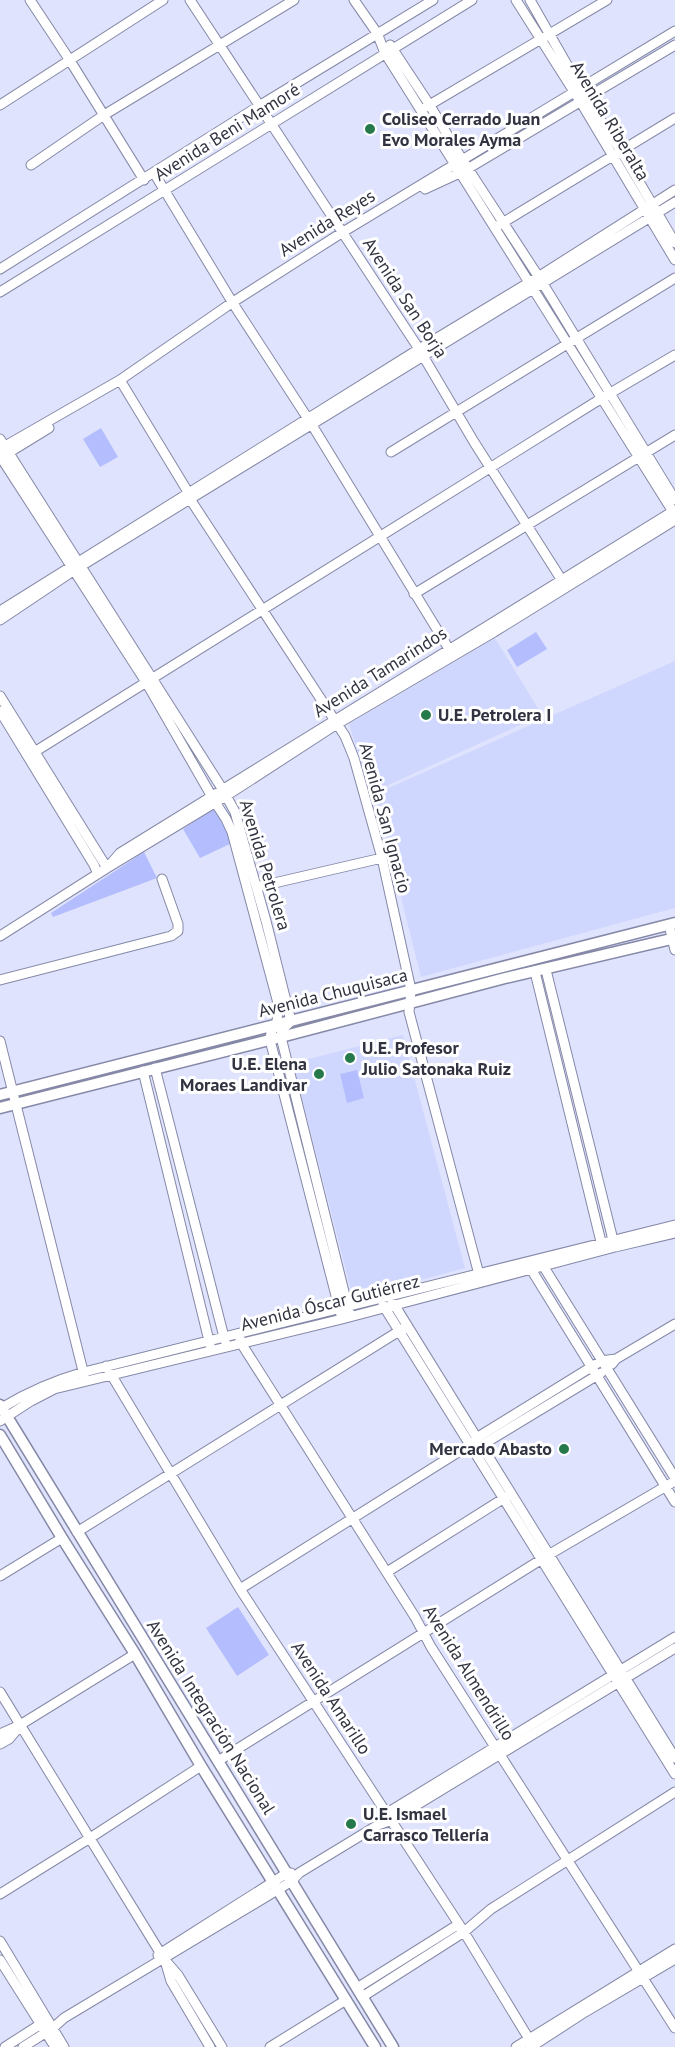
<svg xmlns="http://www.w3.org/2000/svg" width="675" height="2047" font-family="'PT Sans',sans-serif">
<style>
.built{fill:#d0d7fe}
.green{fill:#b4bdfe}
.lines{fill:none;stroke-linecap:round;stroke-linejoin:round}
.minor-casing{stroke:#8589a7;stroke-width:11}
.major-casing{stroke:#8589a7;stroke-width:13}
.minor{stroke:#fff;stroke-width:9}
.major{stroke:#fff;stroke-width:10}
.poi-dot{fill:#26794b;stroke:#fff;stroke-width:2}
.labels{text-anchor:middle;stroke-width:6;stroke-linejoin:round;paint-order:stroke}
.poi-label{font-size:18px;font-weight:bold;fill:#313340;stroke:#fff;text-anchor:start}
.street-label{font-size:18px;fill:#313340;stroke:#fff}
</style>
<rect width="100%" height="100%" fill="#dfe3fd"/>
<path class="built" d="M495 638 542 715 371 793 349 724Z
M675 661V908L421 977 375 794Z
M403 1035 465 1268 353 1298 293 1063Z"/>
<path class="green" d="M101 428 118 457 100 467 83 439Z
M536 632 547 649 517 667 507 650Z
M212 810H215L224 822 232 843 200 858 183 829Z
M144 852 157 878 53 917 51 913Z
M357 1070 364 1098 347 1103 340 1074Z
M238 1607 269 1655 237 1676 206 1628Z"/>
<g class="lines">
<g class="minor-casing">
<path id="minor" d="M30 0 69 59 144 180
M190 0 419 349 474 442 563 582
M354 0 377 33 385 53 675 515
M516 0 580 101 675 260
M530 0 586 98 621 151 675 243
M390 45 429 104 463 161 542 282 675 500
M0 105 163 0
M426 107 607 0
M31 165 104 115 294 0
M154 173 234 305 312 425 452 654
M425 189 464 171 675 45
M499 225 675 118
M0 269 259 106 433 0
M0 292 472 0
M120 380 188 492 190 499 345 736 354 758 382 858 411 990 409 1012 481 1282
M0 439 223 790 235 812 266 921 291 1021 282 1030 281 1037 350 1316
M0 449 120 380 233 302 343 232 675 31
M391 452 675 278
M5 455 49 428
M0 456 146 682 215 802 226 819 232 832 278 1003 277 1024 271 1032 270 1040 342 1319
M675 510 120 853 107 868 226 796 337 724 494 632 675 520
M414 594 675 435
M0 611 419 349 538 277 675 190
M0 620 73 571 190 499 675 202
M0 696 107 868 0 936
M0 711 94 865 98 874
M28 756 602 398 675 355
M257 887 382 858
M669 925 675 950
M546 970 614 1244
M535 972 602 1246
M0 980 171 936 178 931V924L162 879
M0 1041 84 1375
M155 1068 225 1341
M143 1071 210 1345
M542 1264 675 1478
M529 1266 675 1502
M392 1301 675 1758
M383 1305 675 1774
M239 1334 241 1343 415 1617 431 1647 675 2028
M612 1364 616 1359 675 1324
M106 1366 240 1589 464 1932 529 2039 530 2047
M0 1409C27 1392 53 1381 84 1372L675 1225
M0 1421 31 1401 54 1389 342 1319 615 1247 675 1233
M477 1445H482L601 1373
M77 1532 404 1328
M387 1572 509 1495
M0 1576 62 1538
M240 1589 471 1444 478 1437 601 1361 616 1359
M0 1692 164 1959 178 1975 222 2047
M0 1734 20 1725 135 1654
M0 1744 9 1739 19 1727
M218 1761 550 1554 675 1481
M384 1816 387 1813 675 1637
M0 1894 90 1838 201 1766
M0 1941 64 2047
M158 1955 287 1873H291
M0 1960 55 2047
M166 1964 171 1981 210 2047
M357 1988 459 1924
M362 1997 464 1932 491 1909 675 1792
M5 2047 44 2022
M23 2047 53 2028 64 2018 279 1889 292 1881 299 1873 378 1825 392 1820 675 1648
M270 2047 346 2000
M516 2047 675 1949
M531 2047 585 2012 675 1959"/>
</g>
<g class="major-casing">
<path id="major" d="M0 1095 675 923
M0 1108 281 1037 505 978 675 938
M0 1405 393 2047
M0 1435 62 1538 135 1654 201 1766 375 2047"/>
</g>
<use href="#minor" class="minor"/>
<use href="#major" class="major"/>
</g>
<g class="poi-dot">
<circle cx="370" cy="129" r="6"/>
<circle cx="426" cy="715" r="6"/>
<circle cx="350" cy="1058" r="6"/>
<circle cx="319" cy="1074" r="6"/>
<circle cx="564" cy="1449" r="6"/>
<circle cx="351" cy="1824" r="6"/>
</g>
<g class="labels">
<g class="poi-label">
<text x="382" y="125">Coliseo Cerrado Juan<tspan x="382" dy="21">Evo Morales Ayma</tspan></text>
<text x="438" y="721">U.E. Petrolera I</text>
<text x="362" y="1054">U.E. Profesor<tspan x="362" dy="21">Julio Satonaka Ruiz</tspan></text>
<text x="307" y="1070" text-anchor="end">U.E. Elena<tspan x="307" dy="21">Moraes Landivar</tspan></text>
<text x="552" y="1455" text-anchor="end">Mercado Abasto</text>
<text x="363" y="1820">U.E. Ismael<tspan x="363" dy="21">Carrasco Tellería</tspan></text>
</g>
<g class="street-label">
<text transform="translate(610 121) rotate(59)" y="6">Avenida Riberalta</text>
<text transform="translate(227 132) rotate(-32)" y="6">Avenida Beni Mamoré</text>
<text transform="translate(327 223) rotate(-32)" y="6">Avenida Reyes</text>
<text transform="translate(405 298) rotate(57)" y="6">Avenida San Borja</text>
<text transform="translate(380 672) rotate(-32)" y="6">Avenida Tamarindos</text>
<text transform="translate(385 818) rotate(75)" y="6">Avenida San Ignacio</text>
<text transform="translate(265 865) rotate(73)" y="6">Avenida Petrolera</text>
<text transform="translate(333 993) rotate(-14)" y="6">Avenida Chuquisaca</text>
<text transform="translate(330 1303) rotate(-14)" y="6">Avenida Óscar Gutiérrez</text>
<text transform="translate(469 1673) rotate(58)" y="6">Avenida Almendrillo</text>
<text transform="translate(331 1698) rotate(57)" y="6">Avenida Amarillo</text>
<text transform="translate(211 1717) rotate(58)" y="6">Avenida Integración Nacional</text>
</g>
</g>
</svg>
